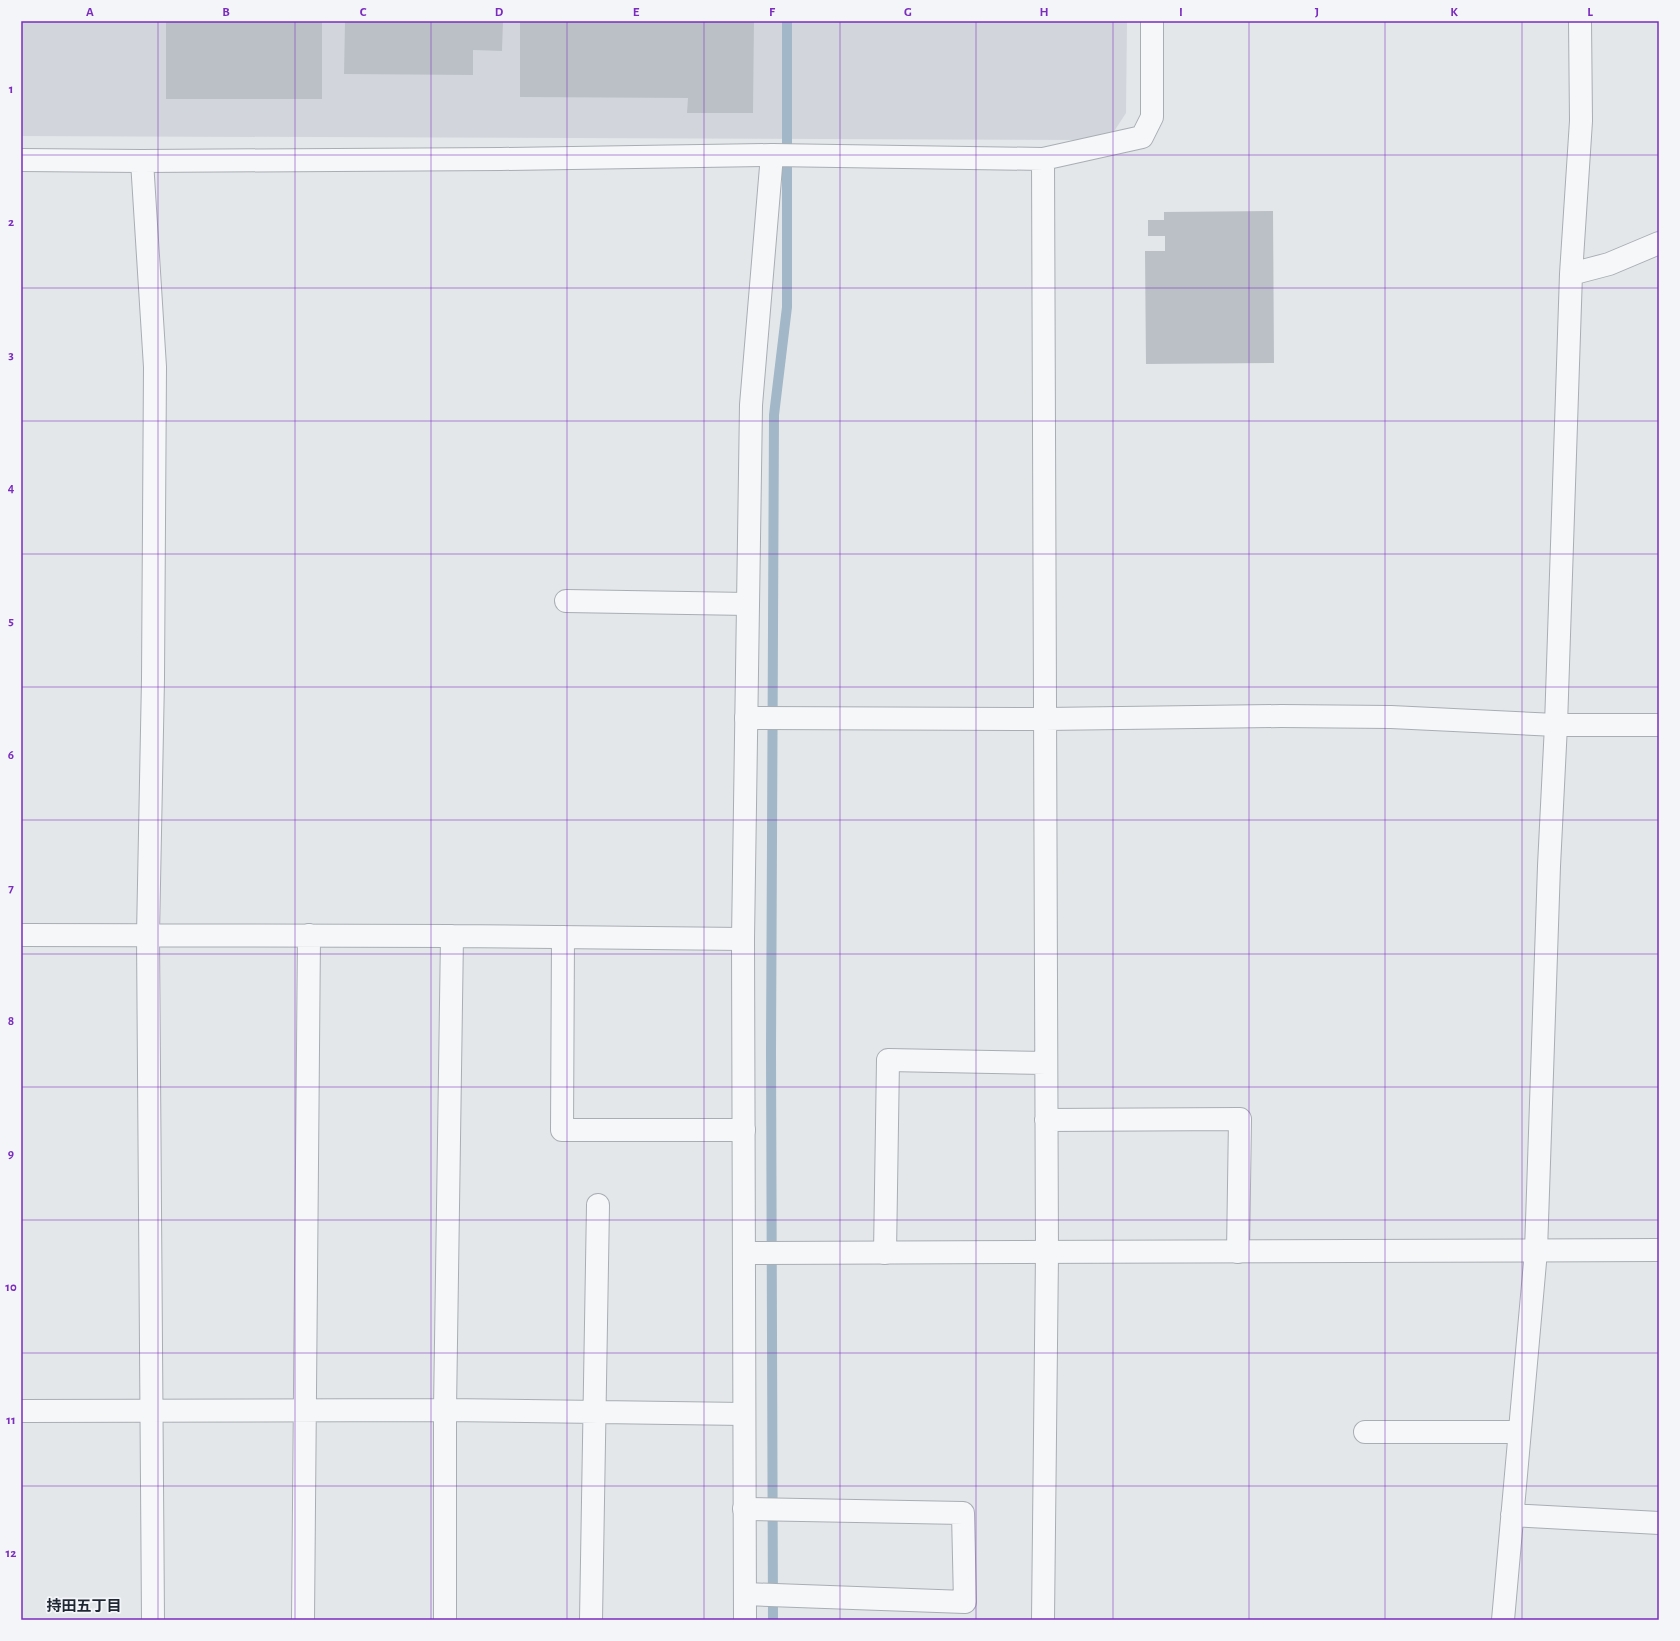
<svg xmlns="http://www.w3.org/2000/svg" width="1680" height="1641" font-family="'Alegreya Sans','Noto Sans JP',sans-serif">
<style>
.built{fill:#d2d6dc}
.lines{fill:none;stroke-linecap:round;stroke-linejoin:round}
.stream{stroke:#a2b7c7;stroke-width:10}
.building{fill:#bbc0c7}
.minor-casing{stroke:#a9aeb4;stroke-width:24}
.tertiary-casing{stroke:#a9aeb4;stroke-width:24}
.minor{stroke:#f6f7f9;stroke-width:22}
.tertiary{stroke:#f6f7f9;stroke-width:22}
.grid{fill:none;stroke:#7b2cbf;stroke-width:1;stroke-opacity:0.55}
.labels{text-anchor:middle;stroke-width:3.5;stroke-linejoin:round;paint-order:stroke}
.neighbourhood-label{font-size:15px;font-weight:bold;fill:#1e2732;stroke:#f3f5f8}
.neatline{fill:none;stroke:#7b2cbf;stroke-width:1.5}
.grid-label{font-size:13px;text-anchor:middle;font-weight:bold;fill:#7b2cbf}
</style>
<rect width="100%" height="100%" fill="#e3e7ea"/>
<path class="built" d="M21 21H1127L1126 113 1113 133 1091 140 21 136Z"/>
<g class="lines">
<path class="stream" d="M773 1620 771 1052 774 415 787 307V21"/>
</g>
<path class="building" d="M166 21H322V99H166Z
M345 21H503L502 51 473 50V75L344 74Z
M520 21H754L753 113H687L688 98 520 97Z
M1273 211 1274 363 1146 364 1145 251H1165V236H1148V220H1164V212Z"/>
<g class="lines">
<g class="minor-casing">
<path id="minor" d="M21 160 142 161 501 159 772 155 1043 159 1142 137 1152 117V21
M142 161 155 367 153 679 148 935 153 1620
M1571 274 1609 264 1659 243
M566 601 748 604
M746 718 1045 719 1281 716 1391 717 1556 725H1659
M21 935 452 936 743 939
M563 937 562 1130H744
M1046 1120 1240 1119 1238 1252
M885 1253 888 1060 1046 1063
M21 1411 445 1410 744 1414
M1365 1432H1519
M744 1509 963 1513 965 1602 745 1594
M1512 1515 1659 1523
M303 1620 309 935
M445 1620V1410L452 936
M591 1620 598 1205
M1043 1620 1047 1253 1043 159
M1503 1620 1536 1251 1549 866 1556 725 1571 274 1581 121 1580 21"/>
</g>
<g class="tertiary-casing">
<path id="tertiary" d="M745 1253 1659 1250
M745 1620 743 939 751 405 772 155"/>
</g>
<use href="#minor" class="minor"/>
<use href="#tertiary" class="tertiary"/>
</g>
<path class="grid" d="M158 21V1620M295 21V1620M431 21V1620M567 21V1620M704 21V1620M840 21V1620M976 21V1620M1113 21V1620M1249 21V1620M1385 21V1620M1522 21V1620M21 155H1659M21 288H1659M21 421H1659M21 554H1659M21 687H1659M21 820H1659M21 954H1659M21 1087H1659M21 1220H1659M21 1353H1659M21 1486H1659"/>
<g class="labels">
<g class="neighbourhood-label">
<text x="84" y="1611">持田五丁目</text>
</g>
</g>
<rect width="1680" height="1641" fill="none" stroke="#f3f5f8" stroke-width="44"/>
<rect x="22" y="22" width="1636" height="1597" class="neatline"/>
<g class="grid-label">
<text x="90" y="16">A</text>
<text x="226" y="16">B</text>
<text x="363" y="16">C</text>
<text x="499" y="16">D</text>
<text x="636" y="16">E</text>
<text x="772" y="16">F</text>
<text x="908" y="16">G</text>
<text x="1044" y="16">H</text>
<text x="1181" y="16">I</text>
<text x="1317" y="16">J</text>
<text x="1454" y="16">K</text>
<text x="1590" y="16">L</text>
<text x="11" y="93">1</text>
<text x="11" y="226">2</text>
<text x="11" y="359">3</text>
<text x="11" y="492">4</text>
<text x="11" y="625">5</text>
<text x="11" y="759">6</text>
<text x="11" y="892">7</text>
<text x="11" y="1025">8</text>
<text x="11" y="1158">9</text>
<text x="11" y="1291">10</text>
<text x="11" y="1424">11</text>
<text x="11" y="1557">12</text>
</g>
</svg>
